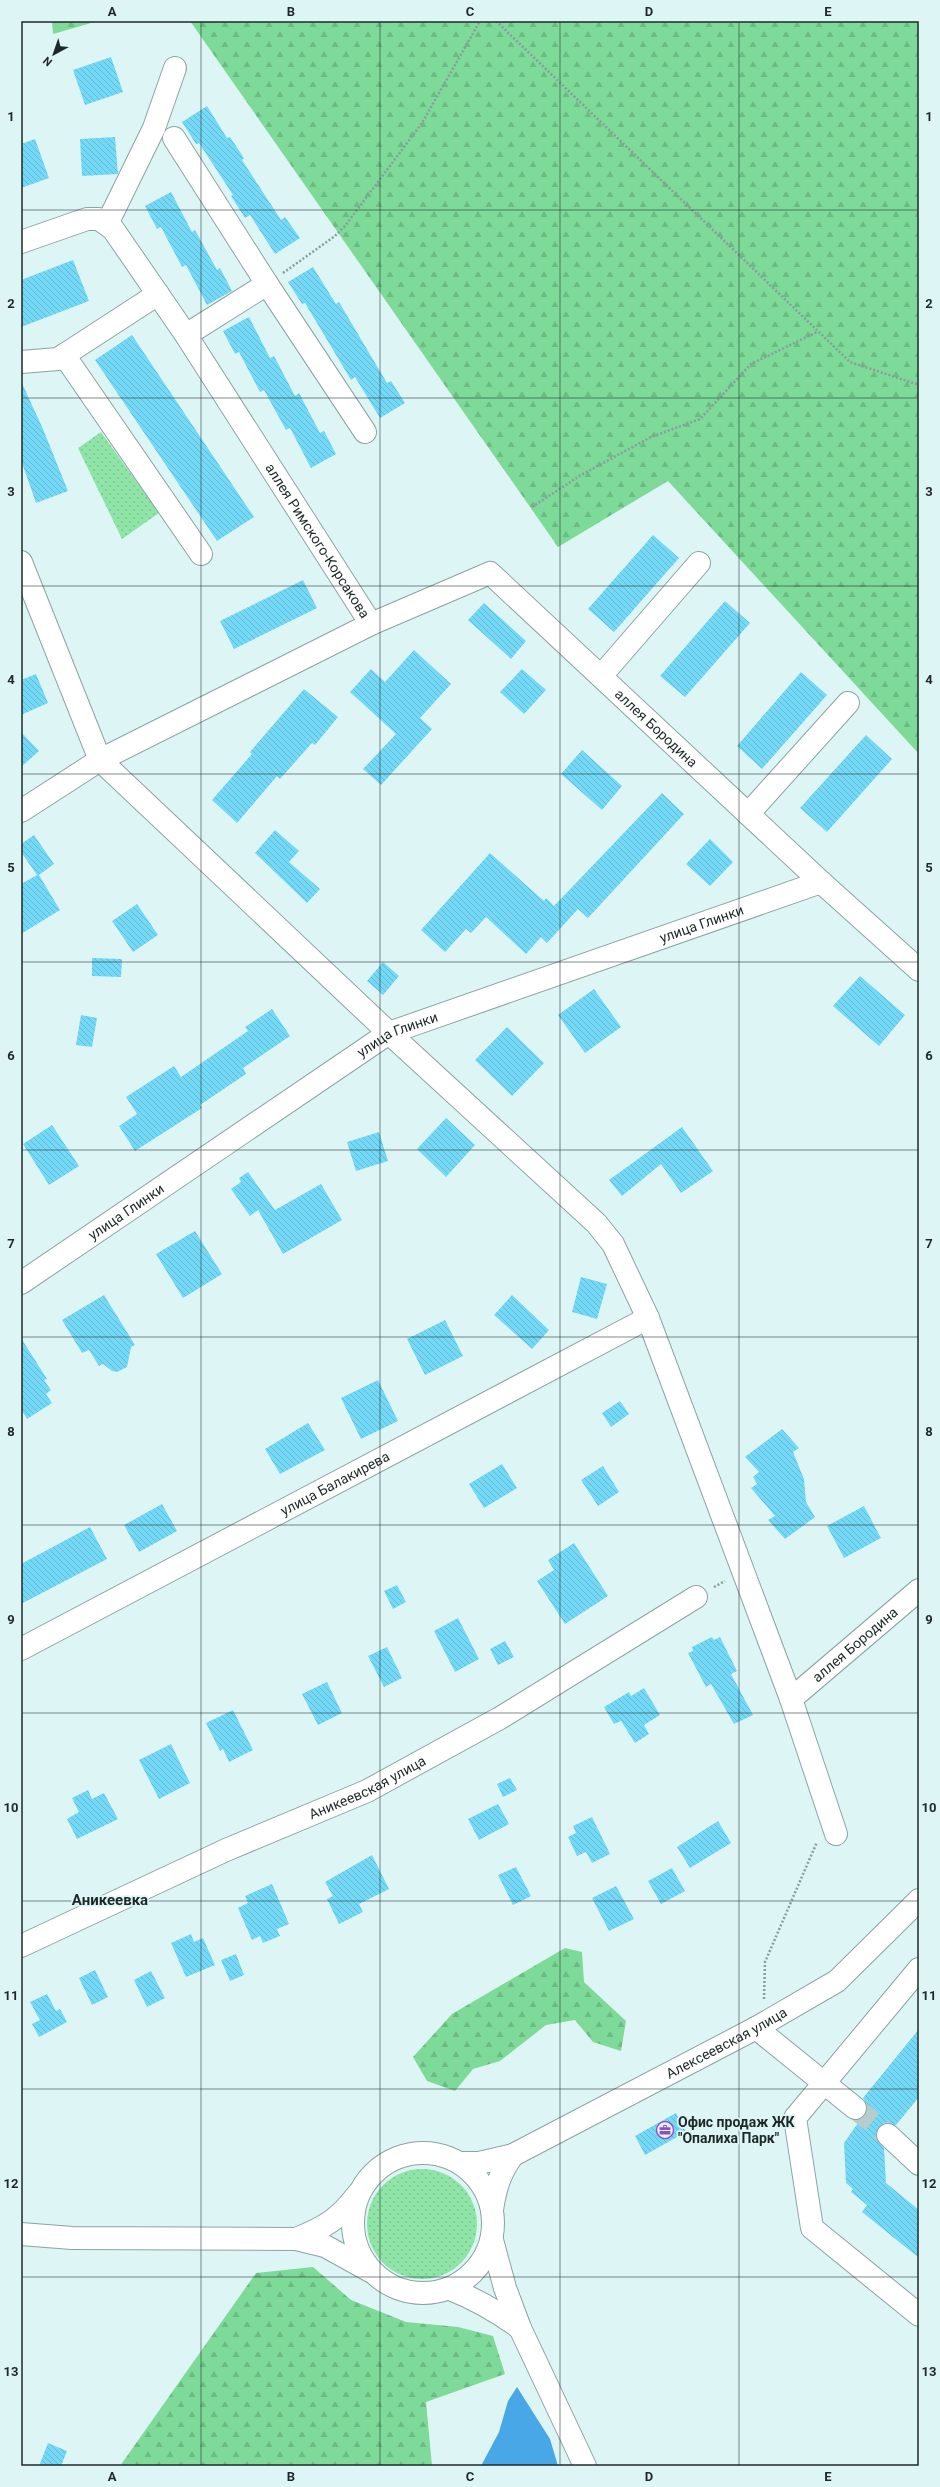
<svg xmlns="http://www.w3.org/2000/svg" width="940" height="2487" font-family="Roboto,sans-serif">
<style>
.grass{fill:url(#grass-dots)}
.forest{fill:url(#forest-firs)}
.water{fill:#48a7e6}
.building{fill:url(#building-back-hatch)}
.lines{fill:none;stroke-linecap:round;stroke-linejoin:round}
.minor-tunnel{stroke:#b7cdcc;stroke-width:22;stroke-dasharray:22 11;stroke-linecap:butt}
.minor-casing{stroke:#8ca3a3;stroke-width:24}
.path{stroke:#8a9c9c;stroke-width:2.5;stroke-dasharray:2 2;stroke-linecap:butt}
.minor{stroke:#fff;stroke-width:22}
.grid{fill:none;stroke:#1f2828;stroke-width:1;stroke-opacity:0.55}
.labels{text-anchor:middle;stroke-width:3.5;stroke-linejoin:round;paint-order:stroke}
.street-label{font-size:14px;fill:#1f2828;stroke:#ddf6f5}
.poi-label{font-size:14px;font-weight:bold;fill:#1f2828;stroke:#ddf6f5;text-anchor:start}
.neighbourhood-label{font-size:15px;font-weight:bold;fill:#1f2828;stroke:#ddf6f5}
.neatline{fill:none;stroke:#1f2828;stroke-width:1.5}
.grid-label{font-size:13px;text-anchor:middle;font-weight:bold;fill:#1f2828}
</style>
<defs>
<pattern id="grass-dots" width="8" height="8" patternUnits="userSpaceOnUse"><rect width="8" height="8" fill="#8fe5a7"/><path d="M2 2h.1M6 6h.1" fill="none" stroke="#7bc490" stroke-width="1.8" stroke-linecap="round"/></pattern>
<pattern id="forest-firs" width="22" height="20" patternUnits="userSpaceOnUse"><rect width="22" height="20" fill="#7eda98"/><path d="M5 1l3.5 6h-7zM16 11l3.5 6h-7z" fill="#6cbb83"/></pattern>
<pattern id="building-back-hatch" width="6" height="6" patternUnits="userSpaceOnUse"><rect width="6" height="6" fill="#74d9f6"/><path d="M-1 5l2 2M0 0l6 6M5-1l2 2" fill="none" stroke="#64bad3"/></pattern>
</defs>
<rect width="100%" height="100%" fill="#ddf6f5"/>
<path class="grass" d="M101 432 159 513 122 539 78 448Z
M367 2224a55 55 0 1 1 110 0a55 55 0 1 1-110 0Z"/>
<path class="forest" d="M52 21H98L53 34Z
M190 21H919V754L668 481 558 547Z
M565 1948 582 1952 584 1982 626 2021 621 2051 593 2042 575 2020 546 2025 500 2061 473 2069 455 2091 427 2081 413 2057 452 2014Z
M313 2267 351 2300 406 2322 458 2327 493 2336 505 2374 426 2402 432 2466H120L256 2273Z"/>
<path class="water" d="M517 2387 550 2439 558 2466H481L499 2432 508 2401Z"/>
<path class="building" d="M111 57 123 92 85 105 73 70Z
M207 106 227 138 230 137 244 158 242 160 281 220 285 217 300 238 275 254 250 215 245 218 231 196 233 195 199 143 196 144 182 122Z
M115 137 118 174 82 176 80 139Z
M35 139 49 178 21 188V144Z
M171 192 192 232 195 230 217 270 220 268 232 291 207 305 186 265 182 267 161 227 157 229 145 206Z
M73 260 89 301 21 327V280Z
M313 267 336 304 339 302 387 383 391 381 405 403 380 418 355 377 351 380 305 303 302 304 288 282Z
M249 317 270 358 274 356 295 396 299 393 320 433 324 431 336 454 311 468 290 428 286 430 264 390 260 392 239 352 235 354 223 331Z
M132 335 254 517 217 541 95 360Z
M21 381 43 429 68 491 36 503 21 460Z
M653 535 679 558 614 632 588 609Z
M303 580 317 608 234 649 220 621Z
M725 601 750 623 685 697 660 676Z
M484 603 526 641 511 659 468 620Z
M414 650 451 684 420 718 432 729 381 785 363 769 396 734 350 692 371 669 385 682Z
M522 669 546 690 524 714 500 692Z
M801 672 827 695 762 769 737 746Z
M36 674 48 703 21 715V680Z
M304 689 338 717 315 745 312 743 280 779 277 776 237 823 212 800 252 754 250 752Z
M21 732 39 751 21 767Z
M866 735 892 759 827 832 800 808Z
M582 750 622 786 602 810 561 774Z
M662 793 684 814 588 918 578 909 547 943 541 937 526 954 486 917 471 933 466 929 445 952 421 930 490 853 544 901 546 898 554 906Z
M275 830 299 851 289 862 320 889 307 903 255 853Z
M34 835 54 864 39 875 60 910 21 934V884L37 875 21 852V844Z
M710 839 733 862 710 886 686 864Z
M137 904 158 935 133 952 112 921Z
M92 958 122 959 121 977 92 976Z
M383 962 399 976 383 995 367 981Z
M860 976 905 1015 879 1046 833 1006Z
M594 989 621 1027 585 1053 558 1015Z
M272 1009 290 1036 243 1068 246 1074 200 1105 202 1108 135 1151 119 1126 137 1114 126 1097 174 1066 181 1077 248 1031 245 1027Z
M81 1015 97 1018 92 1047 76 1045Z
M507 1027 544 1063 512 1096 475 1060Z
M446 1118 475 1145 446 1177 417 1149Z
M52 1125 79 1166 49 1185 23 1144Z
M682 1127 713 1171 681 1193 661 1164 622 1196 609 1180Z
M379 1132 388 1161 356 1171 347 1142Z
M248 1172 275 1210 321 1184 342 1220 283 1254 258 1210 250 1216 231 1189 241 1182 239 1178Z
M195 1231 222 1274 183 1298 156 1254Z
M581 1277 607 1284 597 1319 572 1312Z
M104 1295 135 1345 131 1347 127 1367 117 1372 112 1371 103 1364 99 1366 89 1350 82 1353 62 1320Z
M512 1295 549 1330 532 1349 494 1315Z
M445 1320 463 1356 425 1375 407 1339Z
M21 1338 47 1379 44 1380 51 1390 46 1394 52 1403 27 1419 21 1409Z
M378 1380 398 1421 361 1439 341 1398Z
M620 1401 629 1414 611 1427 602 1413Z
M308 1423 325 1450 280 1474 265 1449Z
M782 1429 799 1448 793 1452 804 1479 806 1502 815 1517 785 1539 768 1520 775 1516 751 1488 757 1484 753 1477 759 1472 745 1457Z
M502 1464 517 1488 484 1508 469 1484Z
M603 1466 619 1492 598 1506 581 1480Z
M162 1504 177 1531 139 1552 124 1525Z
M864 1506 881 1538 844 1558 827 1526Z
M90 1527 107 1559 21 1604V1564Z
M574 1543 608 1596 565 1624 537 1581 554 1570 548 1560Z
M397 1585 406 1602 393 1609 384 1591Z
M458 1618 479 1659 455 1672 434 1631Z
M712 1637 714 1640 720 1637 737 1671 731 1674 753 1715 734 1724 711 1684 706 1687 688 1653 693 1651 692 1647Z
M505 1641 514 1657 498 1665 490 1649Z
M387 1647 402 1678 384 1687 368 1656Z
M327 1682 342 1713 318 1725 302 1694Z
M644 1688 660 1715 644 1725 649 1734 635 1743 621 1721 614 1724 604 1707 629 1692 631 1696Z
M233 1710 253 1750 229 1762 223 1749 220 1751 206 1723Z
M171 1744 190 1783 159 1799 139 1760Z
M510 1778 517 1790 503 1797 497 1784Z
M88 1790 92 1799 104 1793 118 1819 77 1839 67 1819 79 1812 72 1798Z
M498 1804 509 1824 479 1840 468 1819Z
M592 1817 610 1854 592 1863 586 1852 577 1856 568 1837 576 1833 573 1826Z
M718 1821 731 1843 690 1868 677 1847Z
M372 1855 389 1889 359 1904 363 1912 339 1924 327 1899 333 1896 325 1882Z
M516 1867 531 1896 513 1905 498 1875Z
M672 1868 685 1891 661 1904 648 1881Z
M272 1884 289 1924 277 1929 280 1936 263 1943 260 1936 252 1940 238 1908 248 1903 245 1896Z
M616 1886 634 1919 609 1931 592 1898Z
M191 1934 194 1942 203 1938 215 1965 186 1977 171 1943Z
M236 1954 244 1975 230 1981 221 1960Z
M95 1970 108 1997 92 2005 79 1978Z
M151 1971 165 1998 147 2007 134 1980Z
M47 1994 56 2011 60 2009 67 2022 39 2037 32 2024 40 2020 30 2002Z
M919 2029V2097L896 2125 884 2123 876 2133V2139L884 2148 886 2183 919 2210V2258L862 2212 867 2205 851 2192 853 2189 846 2183 844 2143 867 2110V2104L863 2098Z
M676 2113 686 2132 645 2155 635 2136Z
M48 2443 67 2451 61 2466H39Z"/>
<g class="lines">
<path class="minor-tunnel" d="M855 2108 888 2135"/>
<g class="minor-casing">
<g id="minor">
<path d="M174 138 267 284"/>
<path d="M107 224 154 128 175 68"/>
<path id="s1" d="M21 242 87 219H99L113 229 186 335 371 624"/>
<path d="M186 335 267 284 365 432"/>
<path d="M64 355 201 554"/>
<path d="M21 362 58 359 158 294"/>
<path d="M21 562 100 760 389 1033 596 1223 613 1244 648 1318 791 1699 836 1834"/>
<path d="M601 676 699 563"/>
<path id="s2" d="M21 811 100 760 371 624 490 573 821 882 919 970"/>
<path d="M748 814 848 703"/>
<path id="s3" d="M21 1283 389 1033 821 882"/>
<path id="s4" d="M21 1649 648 1318"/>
<path id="s5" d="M791 1699 919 1590"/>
<path id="s6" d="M21 1946 226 1850 367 1791 500 1718 696 1597"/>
<path d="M919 1969 795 2118 812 2228 919 2315"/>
<path d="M756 2028 855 2108"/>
<path d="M888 2135 919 2164"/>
<circle cx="423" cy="2223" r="70"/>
<path id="s7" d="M460 2163H479L513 2155 756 2028 837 1981 919 1900"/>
<path d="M492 2210C495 2189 500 2172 513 2155"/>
<path d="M21 2234 72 2238 296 2239 325 2246 370 2271"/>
<path d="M296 2239C325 2227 338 2220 358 2194"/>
<path d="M492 2240 505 2288 520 2328 585 2466"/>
<path d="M450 2289C476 2299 498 2312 520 2328"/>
</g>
</g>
<path class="path" d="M496 21 850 362 919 385
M283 273 335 236 345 226 422 123 480 21
M532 507 581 475 651 437 700 419 751 364 817 332
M714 1587 725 1581
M764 1999 765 1962 817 1842"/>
<use href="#minor" class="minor"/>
</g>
<path class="grid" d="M201 21V2466M380 21V2466M560 21V2466M739 21V2466M21 210H919M21 398H919M21 586H919M21 774H919M21 962H919M21 1150H919M21 1337H919M21 1525H919M21 1713H919M21 1901H919M21 2089H919M21 2277H919"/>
<defs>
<g id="office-ring" transform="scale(0.9)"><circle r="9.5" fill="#ddf6f5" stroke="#914ec3" stroke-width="1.5"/><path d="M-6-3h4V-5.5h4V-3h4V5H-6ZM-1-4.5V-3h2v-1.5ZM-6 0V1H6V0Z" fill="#914ec3"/></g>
</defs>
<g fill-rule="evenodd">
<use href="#office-ring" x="665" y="2130"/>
</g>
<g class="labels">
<g class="street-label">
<text dy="5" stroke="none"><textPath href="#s1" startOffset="472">аллея Римского-Корсакова</textPath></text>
<text dy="5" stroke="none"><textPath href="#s2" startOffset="754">аллея Бородина</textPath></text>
<text dy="5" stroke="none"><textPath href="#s3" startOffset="776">улица Глинки</textPath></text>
<text dy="5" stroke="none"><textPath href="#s3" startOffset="452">улица Глинки</textPath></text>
<text dy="5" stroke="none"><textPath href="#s3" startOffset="127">улица Глинки</textPath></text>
<text dy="5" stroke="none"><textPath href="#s4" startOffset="355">улица Балакирева</textPath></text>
<text dy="5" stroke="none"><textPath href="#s5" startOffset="84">аллея Бородина</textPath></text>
<text dy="5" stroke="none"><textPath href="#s6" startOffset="381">Аникеевская улица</textPath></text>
<text dy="5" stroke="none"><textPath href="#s7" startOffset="295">Алексеевская улица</textPath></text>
</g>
<g class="poi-label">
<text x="678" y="2127">Офис продаж ЖК<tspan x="678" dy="16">"Опалиха Парк"</tspan></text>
</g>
<g class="neighbourhood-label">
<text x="110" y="1905">Аникеевка</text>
</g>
</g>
<rect width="940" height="2487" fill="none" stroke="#ddf6f5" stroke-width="44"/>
<g transform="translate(54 54) rotate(220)" stroke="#ddf6f5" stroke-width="3" paint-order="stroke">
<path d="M0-3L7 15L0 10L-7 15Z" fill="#1f2828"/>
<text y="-6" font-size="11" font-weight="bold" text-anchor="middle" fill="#1f2828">N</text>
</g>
<rect x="22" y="22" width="896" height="2443" class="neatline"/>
<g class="grid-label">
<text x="112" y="16">A</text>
<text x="291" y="16">B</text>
<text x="470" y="16">C</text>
<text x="649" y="16">D</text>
<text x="828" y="16">E</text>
<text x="11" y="121">1</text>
<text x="929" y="121">1</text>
<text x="11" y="308">2</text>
<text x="929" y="308">2</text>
<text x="11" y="496">3</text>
<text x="929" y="496">3</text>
<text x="11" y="684">4</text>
<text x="929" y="684">4</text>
<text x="11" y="872">5</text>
<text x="929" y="872">5</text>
<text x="11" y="1060">6</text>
<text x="929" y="1060">6</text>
<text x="11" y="1248">7</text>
<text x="929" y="1248">7</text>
<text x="11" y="1436">8</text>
<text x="929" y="1436">8</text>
<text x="11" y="1624">9</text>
<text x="929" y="1624">9</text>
<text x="11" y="1812">10</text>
<text x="929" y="1812">10</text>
<text x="11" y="2000">11</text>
<text x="929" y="2000">11</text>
<text x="11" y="2188">12</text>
<text x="929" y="2188">12</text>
<text x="11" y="2376">13</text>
<text x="929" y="2376">13</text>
<text x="112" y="2481">A</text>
<text x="291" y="2481">B</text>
<text x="470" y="2481">C</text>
<text x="649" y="2481">D</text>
<text x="828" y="2481">E</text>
</g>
</svg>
